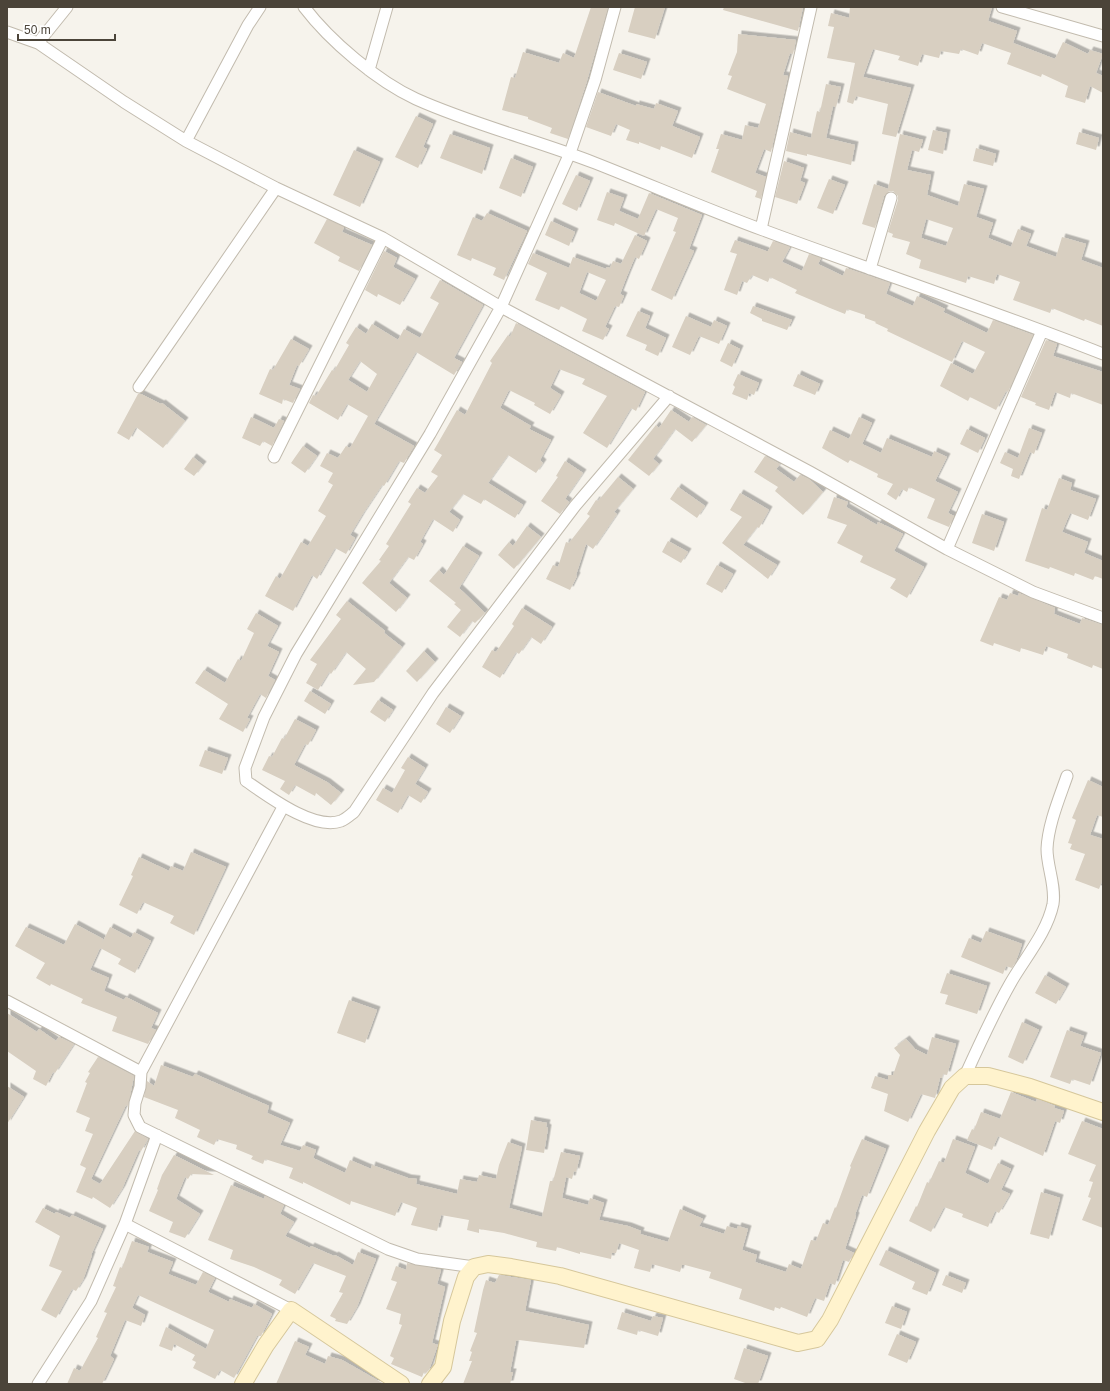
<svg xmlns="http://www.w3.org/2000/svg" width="1110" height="1391" font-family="Arial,sans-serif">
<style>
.building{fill:#d8cfc1;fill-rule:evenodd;filter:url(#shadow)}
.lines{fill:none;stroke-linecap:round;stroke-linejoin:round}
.street-casing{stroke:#c2bbae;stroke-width:13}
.secondary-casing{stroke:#d6c79b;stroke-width:18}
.street{stroke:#fff;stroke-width:11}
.secondary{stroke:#fff3cd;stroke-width:16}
</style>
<defs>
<filter id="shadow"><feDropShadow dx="3.5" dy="-3.5" stdDeviation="0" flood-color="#0004"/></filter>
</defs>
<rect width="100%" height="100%" fill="#f6f3ec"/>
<path class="building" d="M591 7H608L586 84 568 139 550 133 552 128 528 119V117L502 110 511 77 515 78 523 52 559 63 563 53 574 58Z
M635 7H665L655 39 628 32Z
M724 7H803L798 31 723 10Z
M850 7H992L988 21 1017 31 1013 43 1055 59 1063 42 1088 54 1090 50 1103 54 1096 73 1103 76V93L1090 86 1085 103 1065 97 1068 86 1042 74 1041 77 1007 64 1011 53 982 43 978 55 961 49 959 54 941 51 939 58 922 54 918 66 898 60 900 56 873 49 863 77 911 88 896 137 882 134 888 104 856 96 853 104 847 102 855 63 827 58 834 27 828 26 831 13 849 18Z
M738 34 796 40 793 54 790 53 783 75 788 76 771 152 764 149 755 173 766 177 761 199 755 197 757 191 711 172 719 149H716L721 134 742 140 745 125 758 128 766 104 727 89 732 76 728 75 737 52Z
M619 53 647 62 641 79 613 70Z
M826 84 841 87 836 107 833 106 826 138 855 145 851 165 807 154V156L786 151 790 132 811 138 817 111 820 112Z
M598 92 636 106V104L654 109 656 103 678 111 672 126 700 137 692 158 661 146 660 150 639 142V144L626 140 630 130 616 124 611 136 586 127Z
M416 116 433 124 423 147 427 149 418 168 395 157Z
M933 130 947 133 943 154 928 150Z
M1079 132 1099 138 1096 150 1076 144Z
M450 134 490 148 482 174 440 158Z
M900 134 923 140 919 152 912 150 907 170 931 175 927 195 958 206 964 184 984 189 976 217 993 223 988 238 1011 247 1018 229 1031 234 1026 246 1056 257 1062 237 1086 244 1081 260 1103 268V326L1085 319 1084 321 1052 308 1050 313 1013 300 1020 282 997 274 994 284 968 276 966 283 919 268 921 260 906 254 910 242 892 237 893 234 888 232 898 200V196L893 191H889L884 196 875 228 862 224 874 184 888 189ZM926 219 953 228 946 246 921 238Z
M976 148 996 154 993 166 973 161Z
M354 150 380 162 360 207 333 195Z
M511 158 533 167 521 197 499 188Z
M784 161 804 168 800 181 805 183 797 204 775 197Z
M576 175 590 181 577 211 562 204Z
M829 179 845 185 833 214 817 208Z
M607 192 624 198 619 211 638 219 649 193 702 215 689 249 694 251 672 300 651 290 676 232 673 231 678 218 656 209 644 236 615 223 614 226 597 220Z
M487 213 527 231 504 280 493 275 496 268 472 258 471 261 457 255 473 217 482 221Z
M327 219 344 227 342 232 372 245 359 271 338 261 340 257 314 243Z
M551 221 575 232 569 246 545 235Z
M635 235 647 241 639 259 635 257 627 276 620 294 624 296 619 307 615 306 605 327 609 329 603 340 582 331 587 319 561 306 559 310 535 300 547 273 528 264 533 253 569 268 573 257 606 269 607 267 610 268 613 261 621 264ZM587 272 606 280 596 301 579 293Z
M735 240 766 251H768L773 241 790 247 782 262 802 271 809 254 821 258 818 264 843 276 846 268 890 283 886 294 913 306 917 296 945 309 943 312 987 333 993 320 1033 335 1008 392 1006 391 996 410 970 397 968 401 940 386 951 363 973 374 985 352 962 341 952 362 887 331 888 329 875 323 876 322 865 318V315L847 309 845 314 830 308 795 293 797 290 770 277 768 282 752 275 747 283 742 281 737 295 724 290 737 254 730 252Z
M384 251 397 258 393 267 415 279 400 305 378 294 377 297 365 290Z
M440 280 483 305 454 358 462 362 454 375 416 352 374 424 414 446 404 463 399 461 384 486 382 485 362 515 350 535 355 538 346 554 335 548 317 579 312 575 293 611 265 596 276 576 280 579 301 542 308 546 326 516 318 511 333 485 328 482 333 473 320 466 327 453 338 458 346 446 350 448 368 416 347 404 338 420 309 403 313 395 316 396 332 370 334 371 349 345 346 343 356 327 366 334 372 324 398 340 404 329 420 338 439 303 430 298ZM360 361 377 374 367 392 348 380Z
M753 306 792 320 787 330 762 321V319L750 313Z
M638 311 650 316 645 328 666 338 658 356 645 350 647 345 626 336Z
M686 316 711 327 714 320 727 326 719 344 699 336 690 355 672 347Z
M516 323 645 392 636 411 631 408 607 448 583 433 607 396 582 384 585 379 559 369 550 388 561 395 550 414 534 405 535 403 509 390 500 408 531 426 529 429 551 440 540 460 543 463 536 473 508 455 488 483 523 505 515 518 484 499 481 504 463 494 449 512 460 520 453 532 433 519 420 542 423 544 414 560 408 557 389 583 407 598 396 612 362 583 381 561 379 560 389 546 386 544 411 504 408 502 417 488 425 493 438 476 431 472 442 455 434 450 457 410 465 415 492 363 490 361 508 335 510 337Z
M291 339 309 349 299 366 297 365 289 385 300 389 293 403 283 399 282 404 259 394 270 369 273 370Z
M1046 340 1057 344 1053 356 1103 372V405L1071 393 1070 398 1055 392 1049 410 1035 405 1036 403 1021 397Z
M728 343 740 349 732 367 720 361Z
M738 374 759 383 754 395 749 393 747 400 732 394 735 387 733 385Z
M798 374 820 384 815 395 793 386Z
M138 394H141L161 404 162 403 185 421 163 448 136 427 129 440 117 433Z
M671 410 689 422 692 417 706 425 692 442 675 429 653 459 659 464 649 476 628 460 656 425 659 428Z
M251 417 274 428 279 419 284 421 272 446 263 441 260 446 242 438Z
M859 417 872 423 862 444 881 453 887 438 932 457 934 451 947 457 935 481 958 492 948 513 954 516 949 527 927 518 935 499 909 487 907 492 902 489 896 500 887 494 893 484 877 477 878 474 850 460 848 463 822 448 830 430 849 439Z
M1029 428 1042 433 1034 454 1030 452 1019 479 1011 476 1013 469 1000 463 1005 452 1018 458Z
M967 429 985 438 978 453 960 444Z
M303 446 317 456 305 473 291 463Z
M765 456 780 464 776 469 794 482 800 475 809 479 823 492 803 515 775 491 778 487 754 472Z
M193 457 203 465 194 476 184 469Z
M565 461 583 473 565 499 569 502 560 514 541 501 558 477 556 476Z
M618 477 633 489 614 512 617 514 593 549 586 544 576 575 577 576 570 590 546 579 553 565 558 567 566 542 569 543 590 516 587 514 596 500 598 501Z
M1059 478 1072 483 1070 490 1096 499 1088 520 1070 513 1062 532 1088 542 1084 553 1103 561V579L1095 576 1093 580 1075 573 1074 576 1050 567 1049 569 1025 561 1042 508 1047 510Z
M678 487 705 506 697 518 670 499Z
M740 493 769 510 759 528 757 527 743 545 777 565 768 579 722 543 742 517 730 510Z
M834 497 848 502 846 507 877 525 878 522 903 534 894 551 924 567 907 598 890 588 896 579 860 562 863 556 837 543 847 525 827 518Z
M982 514 1004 522 994 551 972 543Z
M527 526 541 537 514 569 498 555 509 542 513 546Z
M668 541 688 552 681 563 662 552Z
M463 546 479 556 459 588 485 613 475 623 472 621 460 637 447 627 461 610 454 604 456 603 429 581 439 570 444 575Z
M717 565 733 574 722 593 706 584Z
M1010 593 1018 596 1019 593 1055 608 1054 614 1080 624 1082 618 1103 625V669L1093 665 1092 668 1067 658 1068 654 1046 646 1043 655 1021 648 1020 652 994 643 993 646 980 641 999 597 1007 600Z
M347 601 385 631 384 633 402 647 374 682 353 685 366 669 346 652 331 674 329 672 318 690 306 683 317 664 310 660 341 619 336 615Z
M522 608 552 627 541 644 531 637 519 654 516 652 500 678 482 667 492 650 496 652 514 626 512 624Z
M256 613 278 626 267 646 279 652 268 676 275 680 266 698 260 694 247 718 250 719 243 732 219 719 228 704 195 683 204 670 225 683 238 659 241 661 254 633 247 629Z
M424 651 435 662 417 682 406 671Z
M310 691 331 704 325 714 304 701Z
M378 700 393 710 385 722 370 712Z
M446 707 461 716 450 733 436 724Z
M295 719 316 730 308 745 305 744 294 765 327 782 341 793 331 805 316 793 315 796 295 785 289 795 280 789 285 781 262 770 269 756 272 757 282 738 284 739Z
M205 750 228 758 222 774 199 766Z
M408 757 425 768 415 784 428 792 421 803 408 795 398 813 376 800 383 788 392 793 405 770 401 768Z
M1088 780 1103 787V817L1097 815 1090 835 1103 839V879L1099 889 1075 880 1085 854 1070 849 1072 844 1068 843 1076 820 1072 818Z
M191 852 226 867 194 935 170 923 174 916 143 902 137 914 119 905 133 876 131 875 139 857 169 871 171 866 183 871Z
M75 924 103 939 102 943 110 927 131 938 134 932 151 941 135 973 118 964 121 959 100 948 90 970 109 978 104 991 124 1000 126 997 158 1013 151 1028 156 1030 148 1044 112 1031 117 1017 81 1003 83 999 51 984 50 986 36 978 45 963 15 946 26 927 64 945Z
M986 931 1022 944 1016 961 1012 968 1006 966 1003 974 961 957 969 938 981 943Z
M947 973 987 986 977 1014 945 1004 948 995 940 993Z
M1045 975 1066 987 1056 1004 1035 993Z
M349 1000 377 1010 365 1043 337 1033Z
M7 1013 37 1032 39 1029 56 1041 59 1037 74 1044 55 1073 53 1072 46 1086 33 1079 36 1071 7 1051Z
M1022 1022 1039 1030 1023 1064 1008 1057Z
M1067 1030 1084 1036 1080 1046 1101 1053 1090 1085 1072 1079 1070 1084 1050 1077Z
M932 1037 956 1044 947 1075 943 1074 942 1078H940L935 1098 921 1094 908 1122 884 1111 888 1094 871 1088 875 1076 888 1080V1075H893L900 1055 894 1048 906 1039 915 1049 927 1055Z
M98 1057 134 1076 128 1106 126 1105 91 1179 100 1184 135 1131 148 1139 141 1151 139 1150 122 1189 110 1208 93 1197 92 1199 76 1192 86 1168 80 1165 93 1134 85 1131 90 1118 76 1112 87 1083 85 1082 90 1073 88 1072Z
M161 1065 193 1077 195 1074 269 1106 267 1113 290 1123 280 1145 300 1151 303 1145 316 1150 313 1158 345 1173 350 1160 371 1169 372 1165 408 1178 417 1179 416 1184 457 1194 460 1179 477 1182 479 1175 496 1179 499 1165 508 1142 522 1147 509 1208 542 1217 550 1181H553L561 1152 580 1156 576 1172 574 1171 572 1179 566 1177 562 1198 588 1205 590 1198 604 1203 599 1220 628 1226 641 1231 640 1234 668 1242 680 1209 703 1219 699 1226 724 1234 727 1226 737 1229 738 1226 748 1229 742 1250 757 1255 755 1262 786 1272 789 1264 801 1269 811 1240 816 1241 823 1223 828 1225 835 1207 836 1208 851 1167 850 1166 862 1139 886 1149 867 1197 862 1195 855 1215 856 1216 845 1249 854 1253 849 1262 843 1260 835 1285 830 1283 824 1301 815 1298 807 1317 781 1307 780 1309 775 1307 774 1311 739 1299 742 1289 709 1278 711 1272 685 1265H682L680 1272 652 1264 650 1272 634 1268 639 1250 619 1243 616 1253H612L611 1259 580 1252V1254L557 1247 556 1251 536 1247 537 1242 504 1233 479 1229V1233L467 1230 469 1220 441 1215 437 1231 411 1225 417 1208 401 1202 395 1216 351 1201 350 1205 303 1182V1184L289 1178 293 1168 265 1159 263 1164 251 1159 253 1156 236 1149 237 1145 217 1139 214 1145 197 1137 200 1130 175 1118 178 1110 144 1097 147 1081 154 1086Z
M7 1086 24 1097 7 1124Z
M1011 1092 1036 1102 1037 1099 1055 1106 1054 1108 1064 1111 1060 1123 1055 1121 1043 1156 998 1136 992 1150 967 1140 972 1129 974 1130 981 1112 1000 1119Z
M531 1120 547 1123 546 1127 548 1128 544 1153 526 1150Z
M1082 1121 1103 1129V1228L1082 1220 1091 1198 1088 1197 1093 1182 1089 1181 1096 1165 1068 1154Z
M953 1139 975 1147 965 1173 988 1184 998 1163 1011 1169 1001 1190 1010 1194 999 1213 995 1211 988 1227 962 1217 963 1214 944 1207 931 1232 909 1221 916 1206 917 1207 927 1182 929 1183 939 1161 944 1163Z
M174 1155 214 1175 191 1174 188 1179 185 1177 176 1199 200 1214 185 1238 169 1232 173 1222 149 1211 158 1190 157 1189 162 1175Z
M231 1185 264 1199 265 1196 284 1205 280 1214 294 1222 285 1236 310 1248 311 1246 334 1256 335 1255 353 1265 358 1252 376 1259 357 1307 347 1324 335 1321 336 1319 330 1316 343 1293 339 1292 346 1276 313 1263 295 1294 279 1285 282 1280 254 1267 230 1259 233 1250 208 1240Z
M1041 1192 1060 1198 1049 1239 1030 1234Z
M43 1208 55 1214 56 1212 70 1218 72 1215 103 1229 91 1255H92L83 1280 76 1291 72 1289 56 1318 41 1310 62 1271 49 1266 60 1236 35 1222Z
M132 1241 149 1247 147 1252 173 1262 168 1274 196 1285 203 1272 215 1278 208 1292 229 1302 230 1299 252 1308 254 1304 272 1314 261 1336H257L234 1378 220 1370 215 1379 193 1368 196 1362 192 1360 195 1355 174 1344 172 1351 159 1346 166 1327 206 1349 214 1330 138 1295 132 1308 145 1315 141 1326 125 1320 110 1356 114 1359 102 1384H67L74 1368 80 1371 98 1338 96 1337 107 1313 104 1312 116 1287 113 1286 120 1267 122 1268Z
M886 1250 936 1273 927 1295 912 1289 915 1282 879 1265Z
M407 1263 441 1270 437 1284 445 1287 432 1343 438 1345 437 1347 429 1370 426 1373 424 1372 422 1377 391 1364 394 1358 390 1356 402 1325 399 1324 401 1314 386 1309 397 1282 391 1280 396 1266 406 1270Z
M499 1275 531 1280 525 1311 589 1325 584 1348 519 1340 516 1341 510 1372H513L510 1384H463L472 1361H469L472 1352 470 1351 477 1333 474 1332 483 1290 486 1280 495 1283Z
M946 1275 966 1283 962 1293 942 1285Z
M892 1306 907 1312 901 1329 885 1323Z
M622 1312 651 1321 653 1316 663 1318 658 1336 638 1330 637 1335 617 1329Z
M897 1334 916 1342 907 1363 888 1355Z
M295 1341 309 1347 305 1355 325 1364 328 1356 342 1360 384 1384H276Z
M744 1348 768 1356 758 1384H748L734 1379Z"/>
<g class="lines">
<g class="street-casing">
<path id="street" d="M304 7C330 41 377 81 416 99 474 125 536 140 595 163 651 185 706 209 763 230 876 272 991 310 1103 354
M615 7 595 80 570 153 501 307 430 434 296 654 264 717 245 768 246 781C268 796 314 831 341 821 346 819 350 815 354 812L433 693 575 506 669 396
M1002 7 1103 36
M7 32 38 43 124 102 186 141 276 188 383 238 501 307 810 472 947 549 1033 592 1103 618
M38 43 67 7
M369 70 387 7
M186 141 248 25 260 7
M761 229 811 7
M870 269 891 198
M139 387 276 188
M274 457 383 238
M947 549 1042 331
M283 807 141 1072 140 1087 135 1103 134 1115 140 1127 388 1249 417 1259 474 1267
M7 1001 141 1072
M965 1076C979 1045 993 1014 1010 984 1024 959 1047 933 1053 904 1056 886 1047 867 1047 849 1048 825 1059 799 1067 776
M125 1224 291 1310
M38 1384 91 1301 125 1224 157 1135"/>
</g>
<g class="secondary-casing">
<path id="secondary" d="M243 1384 266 1345 291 1310 401 1384
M430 1384 443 1367 452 1321 466 1277 474 1267 488 1264 511 1267 560 1276 798 1343 817 1339 830 1320 927 1131 952 1088 965 1076H988L1030 1087 1103 1112"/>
</g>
<use href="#street" class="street"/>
<use href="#secondary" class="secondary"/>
</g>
<rect width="1110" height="1391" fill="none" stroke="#4b4439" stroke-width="16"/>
<path d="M18 34v6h97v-6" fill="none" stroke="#4b4439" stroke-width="2"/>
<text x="24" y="34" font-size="12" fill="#4b4439" stroke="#ffffff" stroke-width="3" paint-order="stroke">50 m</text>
</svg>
